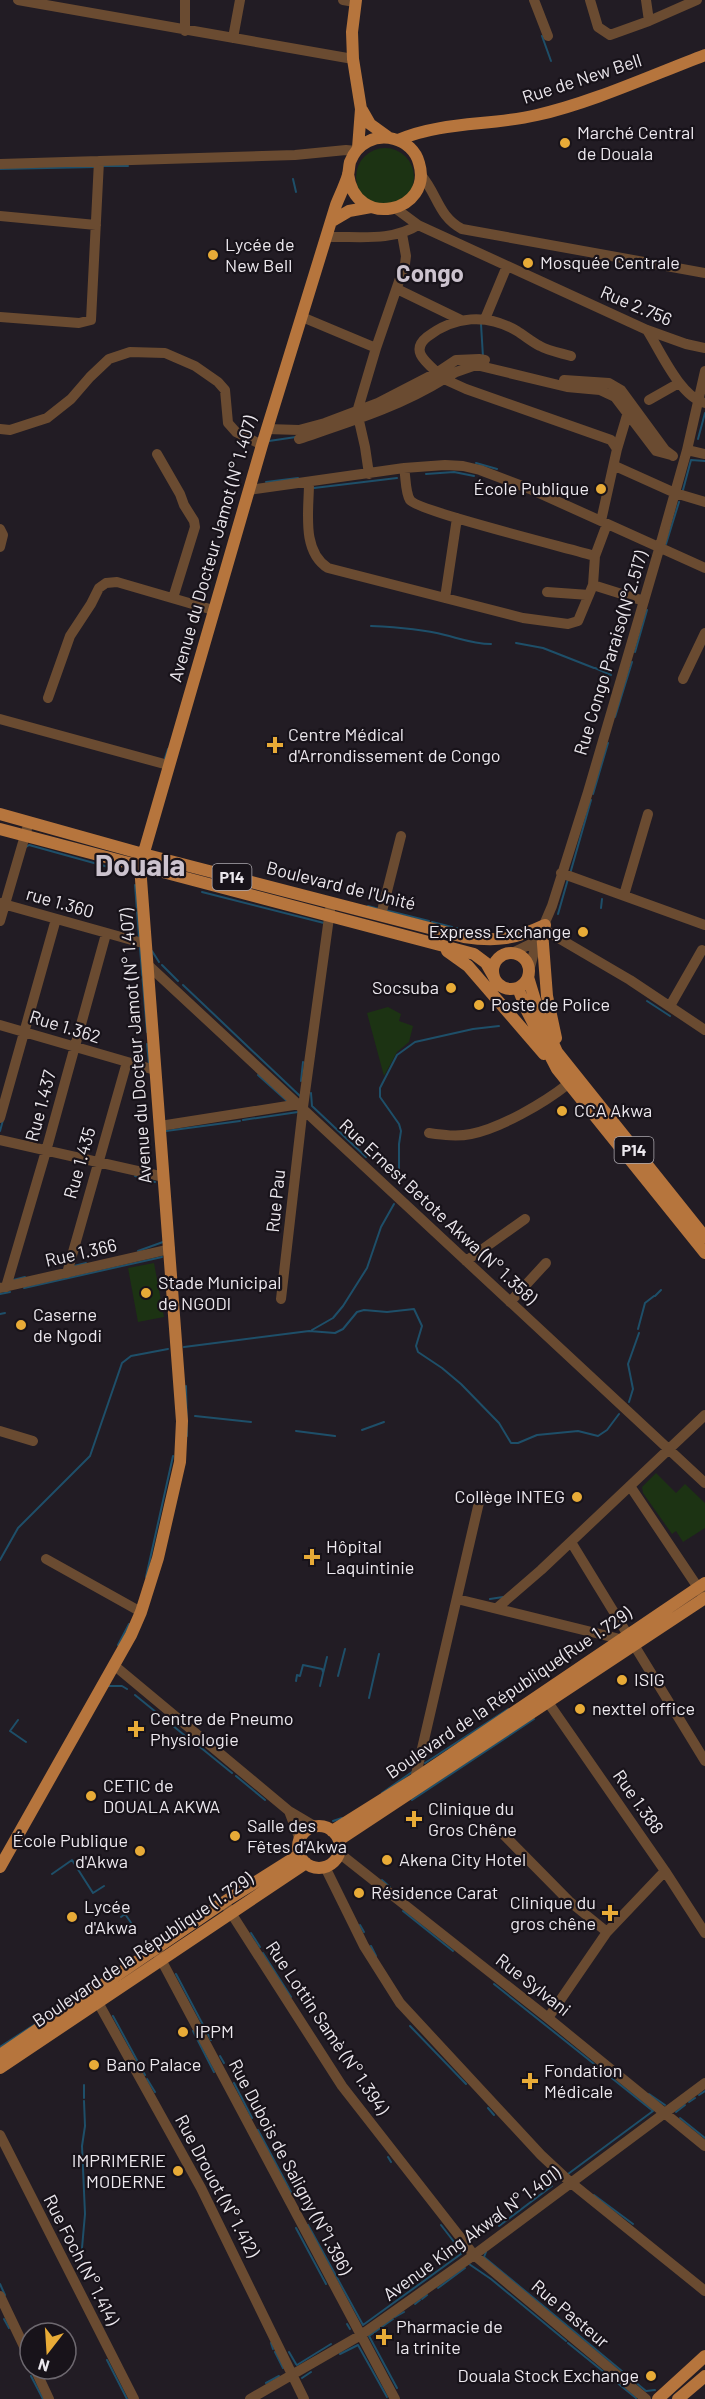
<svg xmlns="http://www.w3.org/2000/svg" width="705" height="2399" font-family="Barlow,sans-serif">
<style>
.green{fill:#1c3313}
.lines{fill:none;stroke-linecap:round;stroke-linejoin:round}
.stream{stroke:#1e4f69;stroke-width:2}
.minor{stroke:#6a4b31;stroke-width:10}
.major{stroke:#b6753d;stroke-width:12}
.poi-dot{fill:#e8ab37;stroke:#18131a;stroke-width:2}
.labels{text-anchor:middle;stroke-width:4.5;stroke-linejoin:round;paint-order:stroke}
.shield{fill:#18131a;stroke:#aca8ae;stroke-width:1.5}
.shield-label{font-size:16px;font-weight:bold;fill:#ece8ee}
.street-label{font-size:18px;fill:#ece8ee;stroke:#18131a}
.poi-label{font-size:18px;fill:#ece8ee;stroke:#18131a;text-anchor:start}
.district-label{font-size:24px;font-weight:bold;fill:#ccc3ce;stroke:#18131a}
.town-label{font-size:30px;font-weight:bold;fill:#ccc3ce;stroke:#18131a}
</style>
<rect width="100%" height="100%" fill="#221c24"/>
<path class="green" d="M356 177a29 29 0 1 1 58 0a29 29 0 1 1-58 0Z
M388 1007 401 1014 399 1021 413 1026 409 1042 397 1052 384 1076 367 1013Z
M154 1263 164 1317 138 1322 128 1268Z
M656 1473 676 1493 685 1484 705 1503V1528L683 1542 676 1531 672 1534 643 1493 642 1487Z"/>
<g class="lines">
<path class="stream" d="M542 36 551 61
M101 166H128
M0 169 96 167
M293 179 296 192
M481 324 483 357
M698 439 705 413
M269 441 296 437
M476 463 497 469
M426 474 454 472 474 476
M266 482 298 478
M314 488 397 478
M683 490 691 460 705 461
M666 544 679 502
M371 626C395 627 422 629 445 635 461 639 475 644 491 644
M516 643 543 648 594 668
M635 652 647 610
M595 668 611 675
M615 717 632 662
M164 761 168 749
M593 794 608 743
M26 847 29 845 112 868
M570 874 591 800
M135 885 139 937
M202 892 324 923
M368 906 379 909
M601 908 602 899
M385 910 429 921
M558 914 568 879
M432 922 452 927
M456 928 461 929
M464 930 473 932
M140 948 147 1032
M152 951 159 962
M162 965 178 981
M183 985 300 1096
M647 1001 670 1016
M147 1044 149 1064
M258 1075 287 1101
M301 1081 303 1062
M311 1093 312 1106 366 1157
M243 1120 298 1112
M0 1131 3 1120
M166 1131 240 1121
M135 1176 155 1182
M399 1182V1144L401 1131 399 1124 380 1097V1088L397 1055 415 1042 473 1029 499 1026
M138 1251 163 1242
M74 1266 86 1263
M13 1280 25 1277
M24 1288 162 1257
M0 1294 10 1292
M655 1296 661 1290
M0 1314 5 1313
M638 1329 645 1303 654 1296
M312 1330 333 1318 343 1306 367 1268 381 1227 394 1204
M184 1347 309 1331 335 1333 343 1329 357 1312 364 1310 387 1312 414 1309 422 1326 416 1346 418 1352 442 1368 461 1384 499 1423 511 1443H518L537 1435 578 1431 598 1436 607 1430 619 1414
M186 1386 187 1436
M629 1402 633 1389 628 1364 639 1333
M195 1416 251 1422
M362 1430 384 1422
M296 1431 335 1436
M0 1560 18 1528 90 1456 122 1363 131 1356 168 1349
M146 1577 173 1456
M490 1599 503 1597
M118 1645 129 1624
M338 1676 345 1649
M296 1681 297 1675 300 1676 303 1665 322 1669 323 1672
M108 1686H122L127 1689
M320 1686 327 1657
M135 1695 194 1743
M369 1698 379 1654
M18 1720 10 1731 26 1742
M200 1747 232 1773
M425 1763 508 1709
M236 1776 265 1800
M382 1793 412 1772
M412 1800 534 1719
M333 1821 342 1818
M52 1874 72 1860 93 1893 104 1886
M382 1880 390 1887
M403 1911 453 1951
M121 1917 125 1914 134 1927
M360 1925 364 1932
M251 1933 260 1947
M371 1946 376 1956
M263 1953 291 1997
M176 1974 211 2040
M494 1984 653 2111 568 2174
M113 2016 145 2075
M410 2026 466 2084
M193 2031 214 2072
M0 2047 43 2019
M220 2056 224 2063
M147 2079 155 2092
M234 2083 252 2118
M84 2085V2098
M649 2094 665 2105
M699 2095 705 2091
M689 2102 695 2098
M488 2108 494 2115
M676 2112 685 2105
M680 2118 705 2138
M258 2130 293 2196
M388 2157 391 2162
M594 2195 633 2224
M308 2225 363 2325 461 2254V2251L441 2225
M499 2226 552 2186
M296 2228 326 2284
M82 2248 85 2214 82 2146 85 2126 84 2101
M82 2251V2269
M486 2252 484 2257 646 2391 655 2390
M469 2264 491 2279 566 2341
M0 2284 5 2295
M438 2288 465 2268
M422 2299 427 2295
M415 2304 420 2300
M395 2317 404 2312
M4 2319 9 2328
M393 2319 369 2336 397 2388
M347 2324 350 2329
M271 2343 273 2349
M568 2343 636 2398
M275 2352 283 2368
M289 2352 296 2364
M340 2354 358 2345 387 2397
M107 2360 127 2399
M297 2365 331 2344
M31 2376 43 2399
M302 2378 311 2372
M266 2383 279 2376"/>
<path class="minor" d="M18 0 353 59
M185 0V31
M343 0 355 2
M534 0 548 36
M590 0 598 27 610 35 649 21 697 0
M646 0 649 21
M233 38 240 0
M0 164 295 155 346 150 356 151
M421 175C438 195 438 216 462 229L705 273
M395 208 418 225 647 330 686 344 705 348
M0 216 96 225
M327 237C357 236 392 242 418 225
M397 289 461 320
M0 317 79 323 91 320 99 161
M302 317 376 348
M485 319 507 266
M647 330C660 350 680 397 705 403
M571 356C561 353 549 351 540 346 532 342 525 336 517 331 487 313 454 316 427 337 407 353 432 366 444 379L456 372 476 365 567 387 600 390 615 397 656 451 671 455
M564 380 609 383 621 390 665 450 673 456
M649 400 679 383
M0 429 10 430 47 418 71 399 90 377 109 359 130 352 165 353 195 366 218 382 225 390 228 423 236 432 262 445
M267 429 299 430 325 423 378 403 438 372 456 360 479 359 485 360
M299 439C349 422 399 407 444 379L466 389 611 440 617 449 601 521
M617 449 628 412
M687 450 705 454
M157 454 180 494 184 505 194 521 195 527 173 598
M615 466 675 493 705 502
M404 468C406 477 405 492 410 500 417 511 572 549 595 556
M369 474 365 447 357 412 376 348 405 264 406 256 402 234
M309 483C309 510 301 551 328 568L523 618 568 624 578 621 593 585 595 556 607 524
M249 490 404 468 445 465 463 466 480 470 530 489 705 568
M0 529 3 535 0 547
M593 585 644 601
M547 592 589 595
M445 598 457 518
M683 679 705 633
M48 698 70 636 91 604 99 588 106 583 117 582 213 610
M0 719 168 765
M561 873 705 925
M624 895 648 814
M0 903 146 944
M381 915 401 836
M0 921 29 822
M543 929 630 980 705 1030
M512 953 537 941
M148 965 705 1483
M529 971 537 941 552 906 588 792 660 546 687 450 705 371
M670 1006 702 950
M0 1025 155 1070
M0 1118 56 919
M160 1126 300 1104
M429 1133C443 1135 457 1137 471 1134 501 1128 544 1103 568 1084
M0 1140 164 1177
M466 1261 525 1219
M67 1273 127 1062
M6 1287 46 1151 106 934
M0 1288 170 1249
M281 1299 303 1107 331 903
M510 1302 546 1263
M0 1431 33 1441
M630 1486 705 1598
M571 1542 705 1761
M46 1559 141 1612
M457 1599 620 1639 624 1645
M497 1608 541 1570 705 1415
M115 1666 289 1811 300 1840
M543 1695 665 1871 705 1933
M418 1784 415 1779 480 1498
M289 1811 316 1827
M503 1834 569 1901 607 1932
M339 1853 548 2018 705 2146
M325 1867 364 1946 400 2003 541 2155 570 2182 705 2291
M224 1902 342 2086 474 2255 646 2399
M157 1952 395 2399
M95 1997 201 2188 304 2399
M548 2018 607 1932 665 1871
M0 2135 134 2399
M0 2296 30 2359
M35 2369 49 2399
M250 2399 361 2335 474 2255 705 2083"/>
<path class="major" d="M356 0 352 32 353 59 361 109 358 148
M362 110 370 124 388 137
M398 140C442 121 491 126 537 115 591 103 652 75 705 55
M332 221 349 211 371 207
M0 814 143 854 464 937C497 942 515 939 545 925
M0 829 474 954 486 963 494 977
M542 931 547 996 556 1038
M447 951 468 966 544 1054
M493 971a18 18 0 1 1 36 0a18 18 0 1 1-36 0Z
M528 977 538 1010 557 1052 705 1237
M518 988 527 1011 557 1069 705 1253
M298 1847a21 21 0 1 1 42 0a21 21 0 1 1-42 0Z
M332 1831 415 1779 705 1583
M339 1840 705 1598
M0 1867 131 1635 141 1612 158 1558 180 1462 182 1421 140 866 262 445 336 205C340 195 345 185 348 175 349 171 349 166 350 162 357 143 376 134 394 139 406 142 416 151 419 163 434 212 355 231 348 174
M0 2055 224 1902 300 1854
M0 2068 306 1863
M658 2399 705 2356
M678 2399 705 2376"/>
</g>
<g class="poi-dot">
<circle cx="565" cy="143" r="6"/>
<circle cx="213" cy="255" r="6"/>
<circle cx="528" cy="263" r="6"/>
<circle cx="601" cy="489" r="6"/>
<path d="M272 736h6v6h6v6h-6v6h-6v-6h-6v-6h6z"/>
<circle cx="583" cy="932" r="6"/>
<circle cx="451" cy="988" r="6"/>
<circle cx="479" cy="1005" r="6"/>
<circle cx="562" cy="1111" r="6"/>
<circle cx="146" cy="1293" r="6"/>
<circle cx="21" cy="1325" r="6"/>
<circle cx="577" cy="1497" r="6"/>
<path d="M309 1548h6v6h6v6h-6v6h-6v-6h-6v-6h6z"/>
<circle cx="622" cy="1680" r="6"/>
<circle cx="580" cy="1709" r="6"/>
<path d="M133 1720h6v6h6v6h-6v6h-6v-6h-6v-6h6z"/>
<circle cx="91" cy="1796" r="6"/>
<path d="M411 1810h6v6h6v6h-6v6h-6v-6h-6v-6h6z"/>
<circle cx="235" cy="1836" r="6"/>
<circle cx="140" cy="1851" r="6"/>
<circle cx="387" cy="1860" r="6"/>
<circle cx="359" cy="1893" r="6"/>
<path d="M607 1904h6v6h6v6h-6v6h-6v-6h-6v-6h6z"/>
<circle cx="72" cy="1917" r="6"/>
<circle cx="183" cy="2032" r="6"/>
<circle cx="94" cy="2065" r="6"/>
<path d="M527 2072h6v6h6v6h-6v6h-6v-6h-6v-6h6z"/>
<circle cx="178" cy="2171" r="6"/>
<path d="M381 2328h6v6h6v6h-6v6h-6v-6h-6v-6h6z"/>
<circle cx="651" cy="2376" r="6"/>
</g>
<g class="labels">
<g class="shield">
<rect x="212.5" y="864" width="39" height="26" rx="4.5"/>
<rect x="614.5" y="1137" width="39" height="26" rx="4.5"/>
</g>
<g class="shield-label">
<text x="232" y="883">P14</text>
<text x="634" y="1156">P14</text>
</g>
<g class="street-label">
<text transform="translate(582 79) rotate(-18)" y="6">Rue de New Bell</text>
<text transform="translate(636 306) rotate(23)" y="6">Rue 2.756</text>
<text transform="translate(213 549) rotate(-74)" y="6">Avenue du Docteur Jamot (N° 1.407)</text>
<text transform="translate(611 653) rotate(-73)" y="6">Rue Congo Paraiso(N°2.517)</text>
<text transform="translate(341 886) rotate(14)" y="6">Boulevard de l'Unité</text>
<text transform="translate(60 903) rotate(16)" y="6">rue 1.360</text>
<text transform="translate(65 1027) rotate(17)" y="6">Rue 1.362</text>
<text transform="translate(136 1046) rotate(-94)" y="6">Avenue du Docteur Jamot (N° 1.407)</text>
<text transform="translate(41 1106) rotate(-75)" y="6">Rue 1.437</text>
<text transform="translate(80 1163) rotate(-74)" y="6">Rue 1.435</text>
<text transform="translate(276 1201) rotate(-84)" y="6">Rue Pau</text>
<text transform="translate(438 1212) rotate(43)" y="6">Rue Ernest Betote Akwa (N° 1.358)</text>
<text transform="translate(81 1253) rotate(-13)" y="6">Rue 1.366</text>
<text transform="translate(509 1693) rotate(-34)" y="6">Boulevard de la République(Rue 1.729)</text>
<text transform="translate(638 1802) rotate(55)" y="6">Rue 1.388</text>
<text transform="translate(143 1950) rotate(-34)" y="6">Boulevard de la République (1.729)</text>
<text transform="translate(533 1985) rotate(38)" y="6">Rue Sylvani</text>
<text transform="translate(327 2028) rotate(56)" y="6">Rue Lottin Samè (N° 1.394)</text>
<text transform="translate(290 2167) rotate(62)" y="6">Rue Dubois de Saligny (N°1.396)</text>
<text transform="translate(217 2186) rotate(62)" y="6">Rue Drouot (N° 1.412)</text>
<text transform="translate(472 2234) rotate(-36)" y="6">Avenue King Akwa( N° 1.401)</text>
<text transform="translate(81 2260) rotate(63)" y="6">Rue Foch (N° 1.414)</text>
<text transform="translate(570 2314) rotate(40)" y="6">Rue Pasteur</text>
</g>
<g class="poi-label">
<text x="577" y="139">Marché Central<tspan x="577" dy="21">de Douala</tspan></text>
<text x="225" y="251">Lycée de<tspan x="225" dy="21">New Bell</tspan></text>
<text x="540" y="269">Mosquée Centrale</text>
<text x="589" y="495" text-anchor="end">École Publique</text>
<text x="288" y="741">Centre Médical<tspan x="288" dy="21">d'Arrondissement de Congo</tspan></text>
<text x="571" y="938" text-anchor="end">Express Exchange</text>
<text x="439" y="994" text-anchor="end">Socsuba</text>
<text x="491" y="1011">Poste de Police</text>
<text x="574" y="1117">CCA Akwa</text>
<text x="158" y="1289">Stade Municipal<tspan x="158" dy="21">de NGODI</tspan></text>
<text x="33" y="1321">Caserne<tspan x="33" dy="21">de Ngodi</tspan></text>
<text x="565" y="1503" text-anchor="end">Collège INTEG</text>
<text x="326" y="1553">Hôpital<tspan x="326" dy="21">Laquintinie</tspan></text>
<text x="634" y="1686">ISIG</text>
<text x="592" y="1715">nexttel office</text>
<text x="150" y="1725">Centre de Pneumo<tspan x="150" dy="21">Physiologie</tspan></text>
<text x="103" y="1792">CETIC de<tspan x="103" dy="21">DOUALA AKWA</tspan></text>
<text x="428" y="1815">Clinique du<tspan x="428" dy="21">Gros Chêne</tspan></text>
<text x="247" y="1832">Salle des<tspan x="247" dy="21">Fêtes d'Akwa</tspan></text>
<text x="128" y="1847" text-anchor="end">École Publique<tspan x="128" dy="21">d'Akwa</tspan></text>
<text x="399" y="1866">Akena City Hotel</text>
<text x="371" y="1899">Résidence Carat</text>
<text x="596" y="1909" text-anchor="end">Clinique du<tspan x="596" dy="21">gros chêne</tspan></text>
<text x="84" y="1913">Lycée<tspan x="84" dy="21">d'Akwa</tspan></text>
<text x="195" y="2038">IPPM</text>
<text x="106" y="2071">Bano Palace</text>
<text x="544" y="2077">Fondation<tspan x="544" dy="21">Médicale</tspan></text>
<text x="166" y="2167" text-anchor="end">IMPRIMERIE<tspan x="166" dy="21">MODERNE</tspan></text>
<text x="396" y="2333">Pharmacie de<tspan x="396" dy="21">la trinite</tspan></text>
<text x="639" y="2382" text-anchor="end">Douala Stock Exchange</text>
</g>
<g class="district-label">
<text x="430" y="282">Congo</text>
</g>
<g class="town-label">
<text x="140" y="876">Douala</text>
</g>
</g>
<g transform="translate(48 2351) rotate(197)"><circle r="28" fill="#18131a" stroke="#6d686f" stroke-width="1.5"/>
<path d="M0-4.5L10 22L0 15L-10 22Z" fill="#e8ab37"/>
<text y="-9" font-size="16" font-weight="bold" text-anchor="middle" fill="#ece8ee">N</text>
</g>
</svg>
